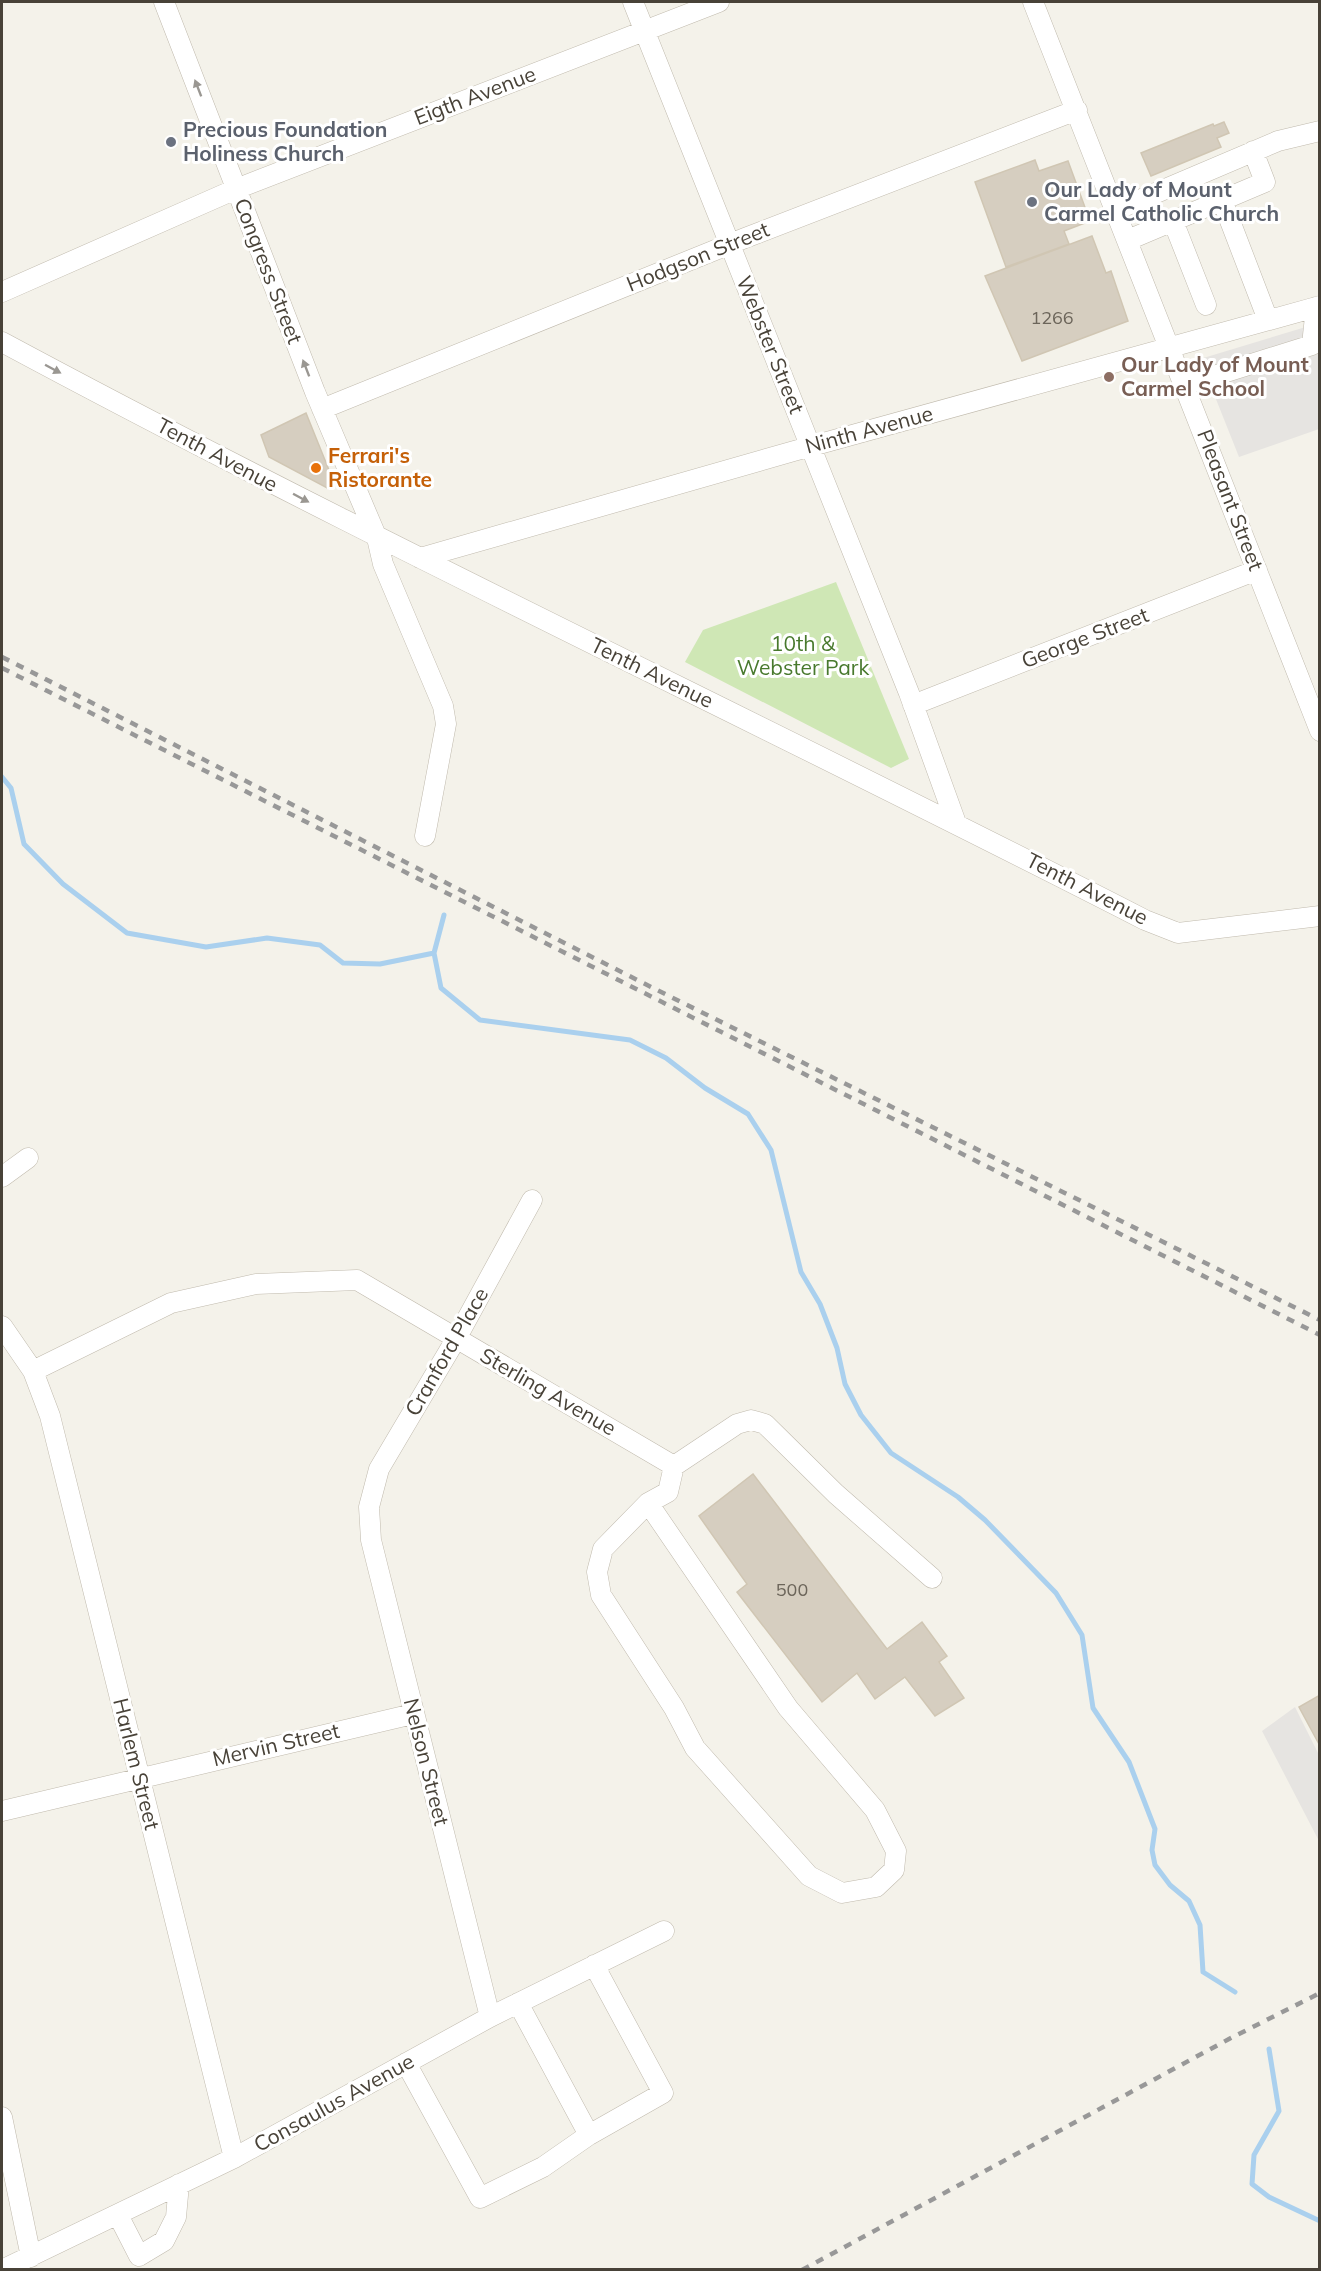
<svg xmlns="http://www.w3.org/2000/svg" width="1321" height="2271" font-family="Mulish,sans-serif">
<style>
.green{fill:#cfe7b5}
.parking{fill:#e6e4e1}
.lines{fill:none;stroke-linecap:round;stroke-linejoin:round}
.stream{stroke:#aad0ee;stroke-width:5}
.building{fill:#d6cec0;stroke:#d0c6b3;stroke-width:1.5}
.minor-casing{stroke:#c0baad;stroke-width:21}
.minor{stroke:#fff;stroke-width:20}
.rail{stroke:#989898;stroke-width:4.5;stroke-dasharray:8 8;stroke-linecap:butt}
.oneway{fill:#9a9792}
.worship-dot{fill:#6b7280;stroke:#fff;stroke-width:2}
.education-dot{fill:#8d6e63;stroke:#fff;stroke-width:2}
.food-dot{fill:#e8710a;stroke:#fff;stroke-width:2}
.labels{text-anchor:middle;stroke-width:6;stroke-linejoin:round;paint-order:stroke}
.number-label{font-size:18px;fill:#6c655a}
.street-label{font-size:21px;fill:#484238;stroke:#fff}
.worship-label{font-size:21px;font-weight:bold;fill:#5b616d;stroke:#fff;text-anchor:start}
.education-label{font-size:21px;font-weight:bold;fill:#785e54;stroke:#fff;text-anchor:start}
.food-label{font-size:21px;font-weight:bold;fill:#c56008;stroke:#fff;text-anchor:start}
.park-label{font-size:21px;fill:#48792d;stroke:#fff}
</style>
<rect width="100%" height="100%" fill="#f4f2ea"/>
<path class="green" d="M836 582 909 759 891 768 685 662 703 630Z"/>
<path class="parking" d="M1319 323V429L1239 457 1200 359Z
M1295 1707 1319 1755V1841L1262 1731Z"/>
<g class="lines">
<path class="stream" d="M2 777 11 788 24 844 63 884 127 933 206 947 267 938 320 945 343 963 380 964 434 953 441 988 480 1020 630 1040 666 1058 705 1088 748 1114 771 1150 801 1272 820 1304 837 1348 845 1384 861 1415 891 1453 958 1497 985 1520 1056 1593 1082 1635 1093 1708 1129 1762 1155 1829 1152 1850 1155 1865 1170 1885 1189 1901 1200 1925 1203 1972 1235 1992
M434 953 444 915
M1269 2049 1279 2111 1254 2155 1252 2184 1269 2197 1320 2221"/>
</g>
<path class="building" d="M1224 122 1229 133 1217 138 1221 147 1151 176 1141 153 1213 124 1214 126Z
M1035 160 1039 171 1068 161 1090 221 1064 231 1069 244 1006 267 975 182Z
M1092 236 1106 273 1111 271 1128 321 1022 361 985 276Z
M306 413 335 485 329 489 269 457 261 435Z
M753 1474 887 1649 922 1622 947 1656 939 1662 964 1698 935 1716 905 1677 875 1699 857 1673 822 1702 737 1592 747 1584 699 1516Z
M1320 1695V1746L1299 1707Z"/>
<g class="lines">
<g class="minor-casing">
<path id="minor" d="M164 2 315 392 377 538 383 564 443 706 446 724 425 836
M633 2 909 693 956 823
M1033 2 1320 731
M1222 200 1268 320
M1116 210 1278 141 1320 131
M1173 221 1206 305
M1128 240 1265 182 1253 151
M2 292 236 189 719 2
M2 342C378 544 765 725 1145 920L1178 933 1320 916
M1185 385 1312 345 1316 307
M322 409 745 238 1077 110
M420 558 794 451 1320 306
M913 705 1257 570
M2 1177 28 1158
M2 1326 33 1371 50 1416 234 2158
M33 1371 171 1303 256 1284 357 1280 674 1466 737 1424 751 1420 765 1424 836 1494 932 1578
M648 1503 788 1708 875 1810 896 1851 894 1870 876 1887 842 1893 809 1876 695 1748 674 1708 601 1595 597 1572 603 1549 648 1503 668 1492 674 1466
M2 1811 413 1714
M518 2003 589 2135 663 2093 594 1965
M490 2017 371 1540 369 1507 379 1469 456 1339 532 1200
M406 2063 480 2198 543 2167 589 2135
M2 2117 31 2257
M118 2215 139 2256 164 2241 176 2217 179 2184
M2 2270 234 2158 490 2017 664 1931"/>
</g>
<use href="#minor" class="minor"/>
<path class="rail" d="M2 657 657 990 1320 1320
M2 668 1320 1335
M802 2270 1229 2039 1320 1993"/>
</g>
<defs><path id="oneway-solid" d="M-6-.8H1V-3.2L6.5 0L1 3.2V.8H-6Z" transform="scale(1.5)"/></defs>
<g class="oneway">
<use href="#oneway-solid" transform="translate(198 88) rotate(-111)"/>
<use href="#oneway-solid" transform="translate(306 368) rotate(-111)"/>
<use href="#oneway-solid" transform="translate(53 369) rotate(28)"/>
<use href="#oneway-solid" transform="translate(301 498) rotate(28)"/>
</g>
<g class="worship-dot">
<circle cx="171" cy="142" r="6"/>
<circle cx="1032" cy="202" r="6"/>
</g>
<circle class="education-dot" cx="1109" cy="377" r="6"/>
<circle class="food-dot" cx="316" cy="468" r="6"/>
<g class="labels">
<g class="number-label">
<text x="1052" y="324">1266</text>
<text x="792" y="1596">500</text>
</g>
<g class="street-label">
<text transform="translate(475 96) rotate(-21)" y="7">Eigth Avenue</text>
<text transform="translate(698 257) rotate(-22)" y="7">Hodgson Street</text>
<text transform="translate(268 271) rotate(69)" y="7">Congress Street</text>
<text transform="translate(770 345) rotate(68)" y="7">Webster Street</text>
<text transform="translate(869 430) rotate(-15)" y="7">Ninth Avenue</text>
<text transform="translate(217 455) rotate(28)" y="7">Tenth Avenue</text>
<text transform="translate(1230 500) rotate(69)" y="7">Pleasant Street</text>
<text transform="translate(1085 638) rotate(-21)" y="7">George Street</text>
<text transform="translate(652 673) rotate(26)" y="7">Tenth Avenue</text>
<text transform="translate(1087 889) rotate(27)" y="7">Tenth Avenue</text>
<text transform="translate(447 1352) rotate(-60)" y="7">Cranford Place</text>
<text transform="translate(548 1392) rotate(30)" y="7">Sterling Avenue</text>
<text transform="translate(276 1745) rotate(-13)" y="7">Mervin Street</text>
<text transform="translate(426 1762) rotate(76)" y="7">Nelson Street</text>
<text transform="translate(136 1764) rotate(76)" y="7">Harlem Street</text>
<text transform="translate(334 2103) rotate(-29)" y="7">Consaulus Avenue</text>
</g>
<g class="worship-label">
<text x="183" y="137">Precious Foundation<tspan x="183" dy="24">Holiness Church</tspan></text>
<text x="1044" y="197">Our Lady of Mount<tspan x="1044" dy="24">Carmel Catholic Church</tspan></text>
</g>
<g class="education-label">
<text x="1121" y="372">Our Lady of Mount<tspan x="1121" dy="24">Carmel School</tspan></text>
</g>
<g class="food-label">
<text x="328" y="463">Ferrari's<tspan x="328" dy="24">Ristorante</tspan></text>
</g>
<g class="park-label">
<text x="803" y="651">10th &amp;<tspan x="803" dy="24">Webster Park</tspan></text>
</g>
</g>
<rect width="1321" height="2271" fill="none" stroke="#484238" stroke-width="6"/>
</svg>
